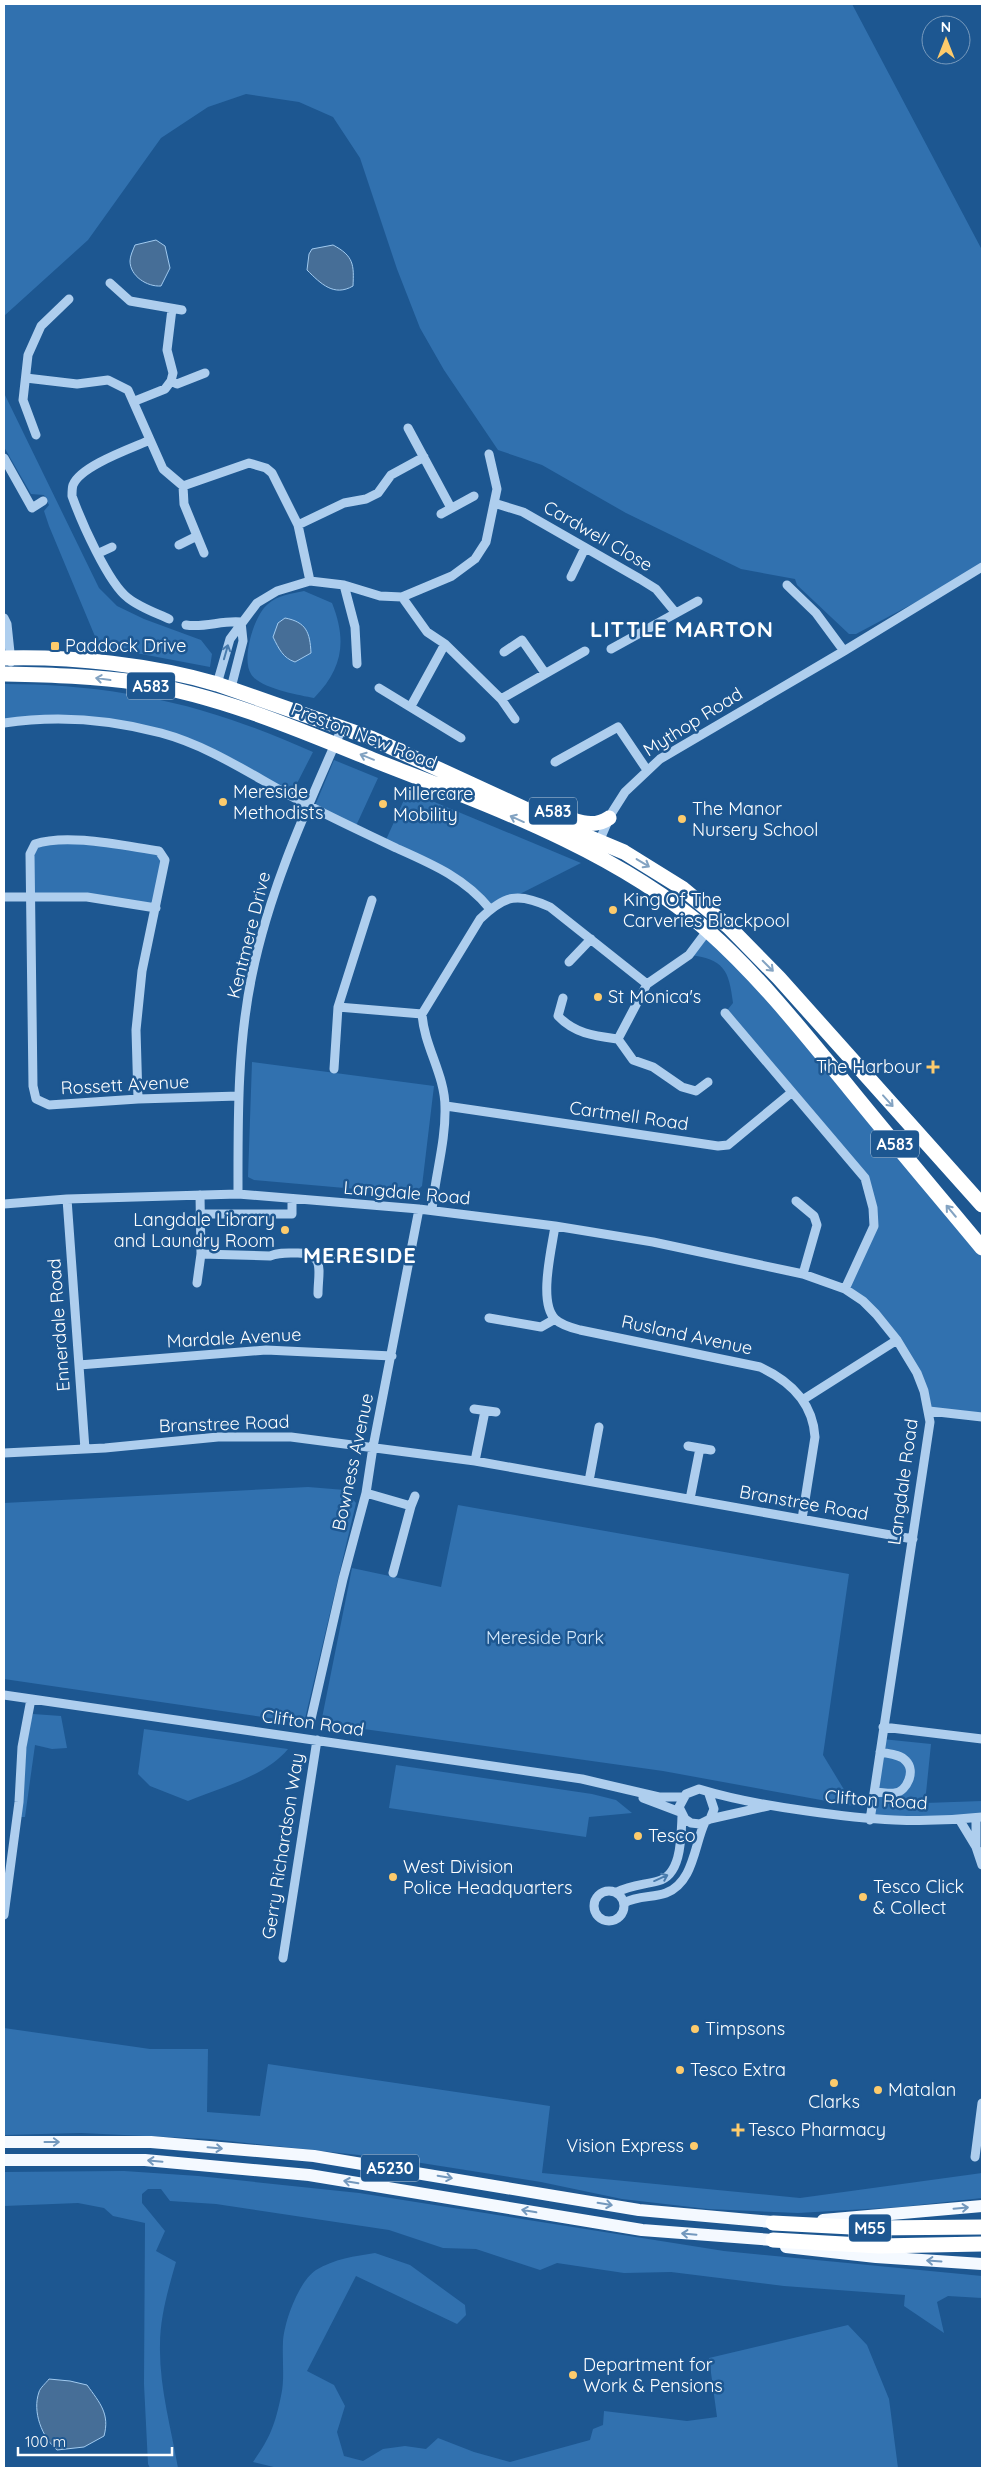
<svg xmlns="http://www.w3.org/2000/svg" width="986" height="2472" font-family="Quicksand,sans-serif">
<style>
.green{fill:#3171af}
.water{fill:#466e97;stroke:#a1caef}
.lines{fill:none;stroke-linecap:round;stroke-linejoin:round}
.minor{stroke:#aeceee;stroke-width:9}
.major{stroke:#f4f9ff;stroke-width:12}
.highway{stroke:#fff;stroke-width:15}
.oneway{stroke:#487bad}
.oneway2{stroke:#83a3c2}
.oneway3{stroke:#7398bd}
.poi-dot{fill:#fdcb6c;stroke:#1d5791;stroke-width:2}
.labels{text-anchor:middle;stroke-width:5;stroke-linejoin:round;paint-order:stroke}
.shield{fill:#1d5791;stroke:#bbcdde;stroke-width:1}
.shield-label{font-size:16px;font-weight:bold;fill:#fff}
.street-label{font-size:18px;fill:#fff;stroke:#1d5791}
.poi-label{font-size:18px;fill:#fff;stroke:#1d5791;text-anchor:start}
.park-label{font-size:18px;fill:#d3e7fa;stroke:#1d5791}
.district-label{font-size:22px;font-weight:bold;letter-spacing:1px;fill:#fff;stroke:#1d5791}
</style>
<rect width="100%" height="100%" fill="#1d5791"/>
<path class="green" d="M4 4H852L982 250V567L856 634H849L797 585 795 579 741 569 626 513 542 465 498 450 444 370 420 328 397 269 360 158 333 117 299 102 246 94 208 107 161 138 88 240 4 316Z
M4 393 99 588 117 606 144 619 201 640 212 654 210 667 99 646 49 526 44 511 49 505 44 495 31 494 4 447Z
M304 591 332 603C347 641 343 668 314 698 299 695 259 688 251 674 241 659 254 615 268 604 278 595 291 594 304 591Z
M4 684C87 684 168 696 246 725 269 733 291 743 313 752L290 797 189 742 97 720 4 723Z
M334 760 378 778 355 828 314 808Z
M408 791 581 863 490 909 453 874 385 842Z
M46 840 159 851 165 860 156 908 123 901 31 898 35 844Z
M707 931 982 1248V1417L929 1411 924 1391 897 1340 845 1289 874 1226 865 1178 725 1013 733 1003C729 970 724 959 689 955Z
M252 1062 434 1086 422 1186 413 1194 254 1180 248 1177Z
M308 1487 345 1490 356 1503 304 1723 4 1679V1503Z
M458 1505 849 1574 823 1755 854 1806 663 1771 321 1723 352 1568 441 1587Z
M33 1714 61 1716 67 1748 52 1749 35 1745 25 1817H20L28 1729Z
M144 1729 288 1749C265 1777 221 1787 188 1801L150 1786 138 1774Z
M882 1739 931 1744 925 1803 982 1801V1817L870 1820Z
M396 1765 592 1794 616 1800 632 1813 589 1817 586 1837 389 1808Z
M4 2028 150 2049H208L207 2112 260 2116 268 2064 550 2106 542 2173 800 2198 982 2173V2198L900 2207 798 2213 708 2209 622 2199 541 2182 396 2159 210 2139 81 2133 4 2135Z
M124 2171 198 2176 359 2193 724 2251 982 2276V2298L948 2296 937 2302 944 2333 904 2306 905 2295 784 2286 671 2272 624 2273 557 2263 540 2270 476 2249 443 2248 389 2230 216 2204 170 2201 161 2189H148L142 2194V2203L165 2231 156 2251 176 2262C168 2290 160 2317 160 2345 159 2386 171 2428 178 2468H150L148 2464 144 2384 145 2223 113 2216 104 2208 78 2203 4 2206V2172Z
M375 2253 410 2265 465 2305 466 2315 457 2324 356 2276 307 2371 334 2385 345 2406 337 2432 344 2456 363 2461 383 2449 405 2446 426 2449 438 2438 474 2452 510 2462 590 2440 593 2429 603 2425 604 2411 687 2421 717 2417 709 2358 848 2325 867 2345 889 2399 898 2468H278L253 2462C270 2438 275 2425 281 2396 285 2379 282 2360 283 2342 284 2322 299 2281 316 2270 334 2259 355 2256 375 2253Z"/>
<path class="water" d="M156 240 165 246 170 268 161 286C147 287 130 276 130 261 130 256 133 250 135 245Z
M333 245C354 256 354 265 353 286 334 297 321 284 307 270L309 254 312 249Z
M285 618C306 622 310 632 311 653L295 662C283 658 279 649 273 637L278 623Z
M49 2379 70 2381 87 2385C100 2403 110 2414 104 2436L84 2447 57 2450C42 2437 32 2412 39 2392 40 2388 46 2383 49 2379Z"/>
<g class="lines">
<path class="minor" d="M110 283 130 301 182 310
M26 378 77 384 108 380 128 390 163 469 183 486 249 463 266 468 272 473 298 525 310 581
M171 381 177 384 205 373
M135 401 165 389 171 381 173 373 167 350 172 309
M408 428 451 508
M36 435 23 400 28 355 41 326 69 299
M150 440C132 448 80 466 73 485 72 488 72 493 72 496 81 521 108 583 128 598 139 607 156 613 169 619
M4 458 32 508 43 501
M183 486 184 504 204 553
M494 503 523 512 640 579 656 589 675 612
M441 514 474 496
M298 525 344 503 366 499 378 493 391 475 424 457
M179 545 197 536
M99 553 112 547
M571 577 585 548
M344 585 355 627 357 664
M787 585 816 613 844 651
M402 597 427 632 445 644 501 699 515 719
M4 618 7 624 11 662
M186 625C205 628 222 620 241 622
M611 649 698 601
M504 652 522 640 545 673
M217 684 230 639 257 603 277 591 310 581 344 585 380 596 402 597 452 576 475 559 486 542 497 489 489 454
M231 688 243 641 241 622
M379 688 461 738
M501 699 585 651
M411 706 445 644
M4 723C57 715 109 719 161 733 213 747 257 779 304 803 334 819 365 833 396 848 432 864 465 878 490 909
M555 762 618 727 647 770
M598 844 611 814 625 792 660 759 844 651 982 567
M4 897H87L156 908
M707 931 689 955 647 984 618 1039 633 1060 653 1067 682 1087 696 1091 708 1082
M569 962 591 939
M563 998 558 1016C575 1034 595 1036 618 1039
M338 1007 422 1014
M725 1013 865 1178 873 1208 874 1226 845 1289
M334 1069 338 1007 372 900
M138 1099 136 1030 142 971 165 860 159 851C124 846 68 833 35 844L30 854 33 1086 36 1099 49 1105 138 1099 239 1096
M446 1106 718 1146 728 1145 791 1093
M238 1194C238 1121 237 1047 252 975 270 887 307 808 343 726
M67 1199 85 1449
M796 1201 814 1216 817 1225 803 1274
M4 1204 67 1199 238 1194 419 1209 555 1226 653 1242 803 1274 845 1289 863 1301 876 1314 897 1340 917 1373 924 1391 930 1422 870 1820
M432 1210C435 1176 446 1141 445 1107 445 1075 424 1046 422 1014L480 919C505 895 518 892 550 907L647 984
M201 1214H292V1199
M555 1226C552 1248 538 1302 555 1319 561 1325 572 1328 580 1330L760 1367C790 1381 813 1402 815 1437L802 1519
M201 1254 270 1256C280 1252 287 1253 298 1253 326 1254 318 1271 318 1294
M318 1260H331
M197 1283 201 1254 200 1195
M489 1318 541 1327 555 1319
M79 1365 266 1350 392 1356
M804 1399 897 1340
M474 1409 496 1412
M929 1411 982 1417
M688 1446 711 1450
M4 1453 105 1448 218 1437H291L475 1461 913 1539
M475 1461 485 1411
M589 1481 599 1427
M366 1493 411 1506 393 1573
M690 1499 700 1448
M411 1506 415 1496
M4 1695 582 1779 659 1797H682
M311 1719 343 1579 366 1493 373 1447 419 1209
M883 1727 982 1739
M875 1792C881 1792 889 1794 895 1793 907 1791 916 1771 906 1761 900 1754 889 1754 880 1752
M709 1794 714 1809 710 1819
M643 1798 680 1812
M768 1806 710 1819 700 1824 691 1823 685 1819 679 1807 686 1794 699 1789C735 1800 770 1806 807 1811 869 1820 920 1824 982 1817
M976 1818V1847
M959 1819 976 1847 982 1865
M594 1906a15 15 0 1 1 30 0a15 15 0 1 1-30 0Z
M617 1892C631 1885 643 1885 658 1881 682 1875 681 1836 682 1816
M624 1903C638 1895 653 1898 666 1893 694 1882 694 1845 705 1822
M4 1915 19 1802 22 1747 31 1699
M283 1958 317 1740
M975 2157 982 2103"/>
<path class="major" d="M4 2142H151L314 2156 639 2210 783 2223
M4 2160H145L309 2175 642 2230 773 2240
M823 2220 982 2206
M786 2247 876 2257 982 2264"/>
<path class="highway" d="M4 658C71 656 153 665 217 684L371 738 562 826 624 852 682 888 729 927 779 978 982 1205
M4 674C49 675 95 676 140 683 221 696 300 730 376 761 488 805 615 850 707 930 760 977 805 1034 850 1089 893 1142 938 1195 982 1248
M541 806C562 814 588 833 609 818
M773 2223 871 2228 982 2227
M773 2240 879 2246 982 2244"/>
</g>
<defs><path id="oneway-shaft" d="M-6 0H5M1.5-3L5.5 0L1.5 3" fill="none" stroke-width="1.6" stroke-linecap="round" stroke-linejoin="round" transform="scale(1.25)"/></defs>
<g class="oneway">
<use href="#oneway-shaft" transform="translate(226 652) rotate(-74)"/>
<use href="#oneway-shaft" transform="translate(661 1878) rotate(-24)"/>
</g>
<g class="oneway2">
<use href="#oneway-shaft" transform="translate(103 679) rotate(-172)"/>
<use href="#oneway-shaft" transform="translate(367 757) rotate(-158)"/>
<use href="#oneway-shaft" transform="translate(517 819) rotate(-156)"/>
<use href="#oneway-shaft" transform="translate(643 863) rotate(31)"/>
<use href="#oneway-shaft" transform="translate(768 966) rotate(45)"/>
<use href="#oneway-shaft" transform="translate(888 1101) rotate(48)"/>
<use href="#oneway-shaft" transform="translate(951 1211) rotate(-130)"/>
</g>
<g class="oneway3">
<use href="#oneway-shaft" transform="translate(52 2142)"/>
<use href="#oneway-shaft" transform="translate(215 2148) rotate(5)"/>
<use href="#oneway-shaft" transform="translate(155 2161) rotate(-175)"/>
<use href="#oneway-shaft" transform="translate(445 2177) rotate(10)"/>
<use href="#oneway-shaft" transform="translate(351 2182) rotate(-171)"/>
<use href="#oneway-shaft" transform="translate(605 2204) rotate(9)"/>
<use href="#oneway-shaft" transform="translate(961 2208) rotate(-5)"/>
<use href="#oneway-shaft" transform="translate(529 2211) rotate(-170)"/>
<use href="#oneway-shaft" transform="translate(689 2234) rotate(-175)"/>
<use href="#oneway-shaft" transform="translate(934 2261) rotate(-176)"/>
</g>
<g class="poi-dot">
<rect x="50" y="641" width="10" height="10" rx="2.5"/>
<circle cx="223" cy="802" r="5"/>
<circle cx="383" cy="804" r="5"/>
<circle cx="682" cy="819" r="5"/>
<circle cx="613" cy="910" r="5"/>
<circle cx="598" cy="997" r="5"/>
<path d="M930.5 1059.5h5v5h5v5h-5v5h-5v-5h-5v-5h5z"/>
<circle cx="285" cy="1230" r="5"/>
<circle cx="638" cy="1836" r="5"/>
<circle cx="393" cy="1877" r="5"/>
<circle cx="863" cy="1897" r="5"/>
<circle cx="695" cy="2029" r="5"/>
<circle cx="680" cy="2070" r="5"/>
<circle cx="834" cy="2083" r="5"/>
<circle cx="878" cy="2090" r="5"/>
<path d="M735.5 2122.5h5v5h5v5h-5v5h-5v-5h-5v-5h5z"/>
<circle cx="694" cy="2146" r="5"/>
<circle cx="573" cy="2375" r="5"/>
</g>
<g class="labels">
<g class="shield">
<rect x="127" y="672.5" width="48" height="27" rx="4"/>
<rect x="529" y="797.5" width="48" height="27" rx="4"/>
<rect x="871" y="1130.5" width="48" height="27" rx="4"/>
<rect x="361" y="2154.5" width="58" height="27" rx="4"/>
<rect x="849" y="2214.5" width="42" height="27" rx="4"/>
</g>
<g class="shield-label">
<text x="151" y="692">A583</text>
<text x="553" y="817">A583</text>
<text x="895" y="1150">A583</text>
<text x="390" y="2174">A5230</text>
<text x="870" y="2234">M55</text>
</g>
<g class="street-label">
<text transform="translate(598 536) rotate(30)" y="6">Cardwell Close</text>
<text transform="translate(693 722) rotate(-32)" y="6">Mythop Road</text>
<text transform="translate(364 736) rotate(21)" y="6">Preston New Road</text>
<text transform="translate(249 935) rotate(-76)" y="6">Kentmere Drive</text>
<text transform="translate(125 1085) rotate(-3)" y="6">Rossett Avenue</text>
<text transform="translate(629 1116) rotate(8)" y="6">Cartmell Road</text>
<text transform="translate(407 1193) rotate(5)" y="6">Langdale Road</text>
<text transform="translate(59 1325) rotate(-94)" y="6">Ennerdale Road</text>
<text transform="translate(687 1335) rotate(12)" y="6">Rusland Avenue</text>
<text transform="translate(234 1338) rotate(-3)" y="6">Mardale Avenue</text>
<text transform="translate(224 1424) rotate(-2)" y="6">Branstree Road</text>
<text transform="translate(353 1462) rotate(-78)" y="6">Bowness Avenue</text>
<text transform="translate(903 1482) rotate(-82)" y="6">Langdale Road</text>
<text transform="translate(804 1503) rotate(10)" y="6">Branstree Road</text>
<text transform="translate(313 1723) rotate(8)" y="6">Clifton Road</text>
<text transform="translate(876 1800) rotate(4)" y="6">Clifton Road</text>
<text transform="translate(283 1846) rotate(-81)" y="6">Gerry Richardson Way</text>
</g>
<g class="poi-label">
<text x="65" y="652">Paddock Drive</text>
<text x="233" y="798">Mereside<tspan x="233" dy="21">Methodists</tspan></text>
<text x="393" y="800">Millercare<tspan x="393" dy="21">Mobility</tspan></text>
<text x="692" y="815">The Manor<tspan x="692" dy="21">Nursery School</tspan></text>
<text x="623" y="906">King Of The<tspan x="623" dy="21">Carveries Blackpool</tspan></text>
<text x="608" y="1003">St Monica's</text>
<text x="922" y="1073" text-anchor="end">The Harbour</text>
<text x="275" y="1226" text-anchor="end">Langdale Library<tspan x="275" dy="21">and Laundry Room</tspan></text>
<text x="648" y="1842">Tesco</text>
<text x="403" y="1873">West Division<tspan x="403" dy="21">Police Headquarters</tspan></text>
<text x="873" y="1893">Tesco Click<tspan x="873" dy="21">&amp; Collect</tspan></text>
<text x="705" y="2035">Timpsons</text>
<text x="690" y="2076">Tesco Extra</text>
<text x="888" y="2096">Matalan</text>
<text x="834" y="2108" text-anchor="middle">Clarks</text>
<text x="748" y="2136">Tesco Pharmacy</text>
<text x="684" y="2152" text-anchor="end">Vision Express</text>
<text x="583" y="2371">Department for<tspan x="583" dy="21">Work &amp; Pensions</tspan></text>
</g>
<g class="park-label">
<text x="545" y="1644">Mereside Park</text>
</g>
<g class="district-label">
<text x="682" y="637">LITTLE MARTON</text>
<text x="360" y="1263">MERESIDE</text>
</g>
</g>
<rect width="986" height="2472" fill="none" stroke="#ffffff" stroke-width="10"/>
<g transform="translate(946 40)"><circle r="24" fill="#1d5791" stroke="#779abd"/>
<path d="M0-4L9 19L0 12L-9 19Z" fill="#fdcb6c"/>
<text y="-8" font-size="14" font-weight="bold" text-anchor="middle" fill="#ffffff">N</text>
</g>
<path d="M18 2447v8h154v-8" fill="none" stroke="#ffffff" stroke-width="2.5"/>
<text x="25" y="2447" font-size="15" fill="#ffffff" stroke="#1d5791" stroke-width="4" paint-order="stroke">100 m</text>
</svg>
